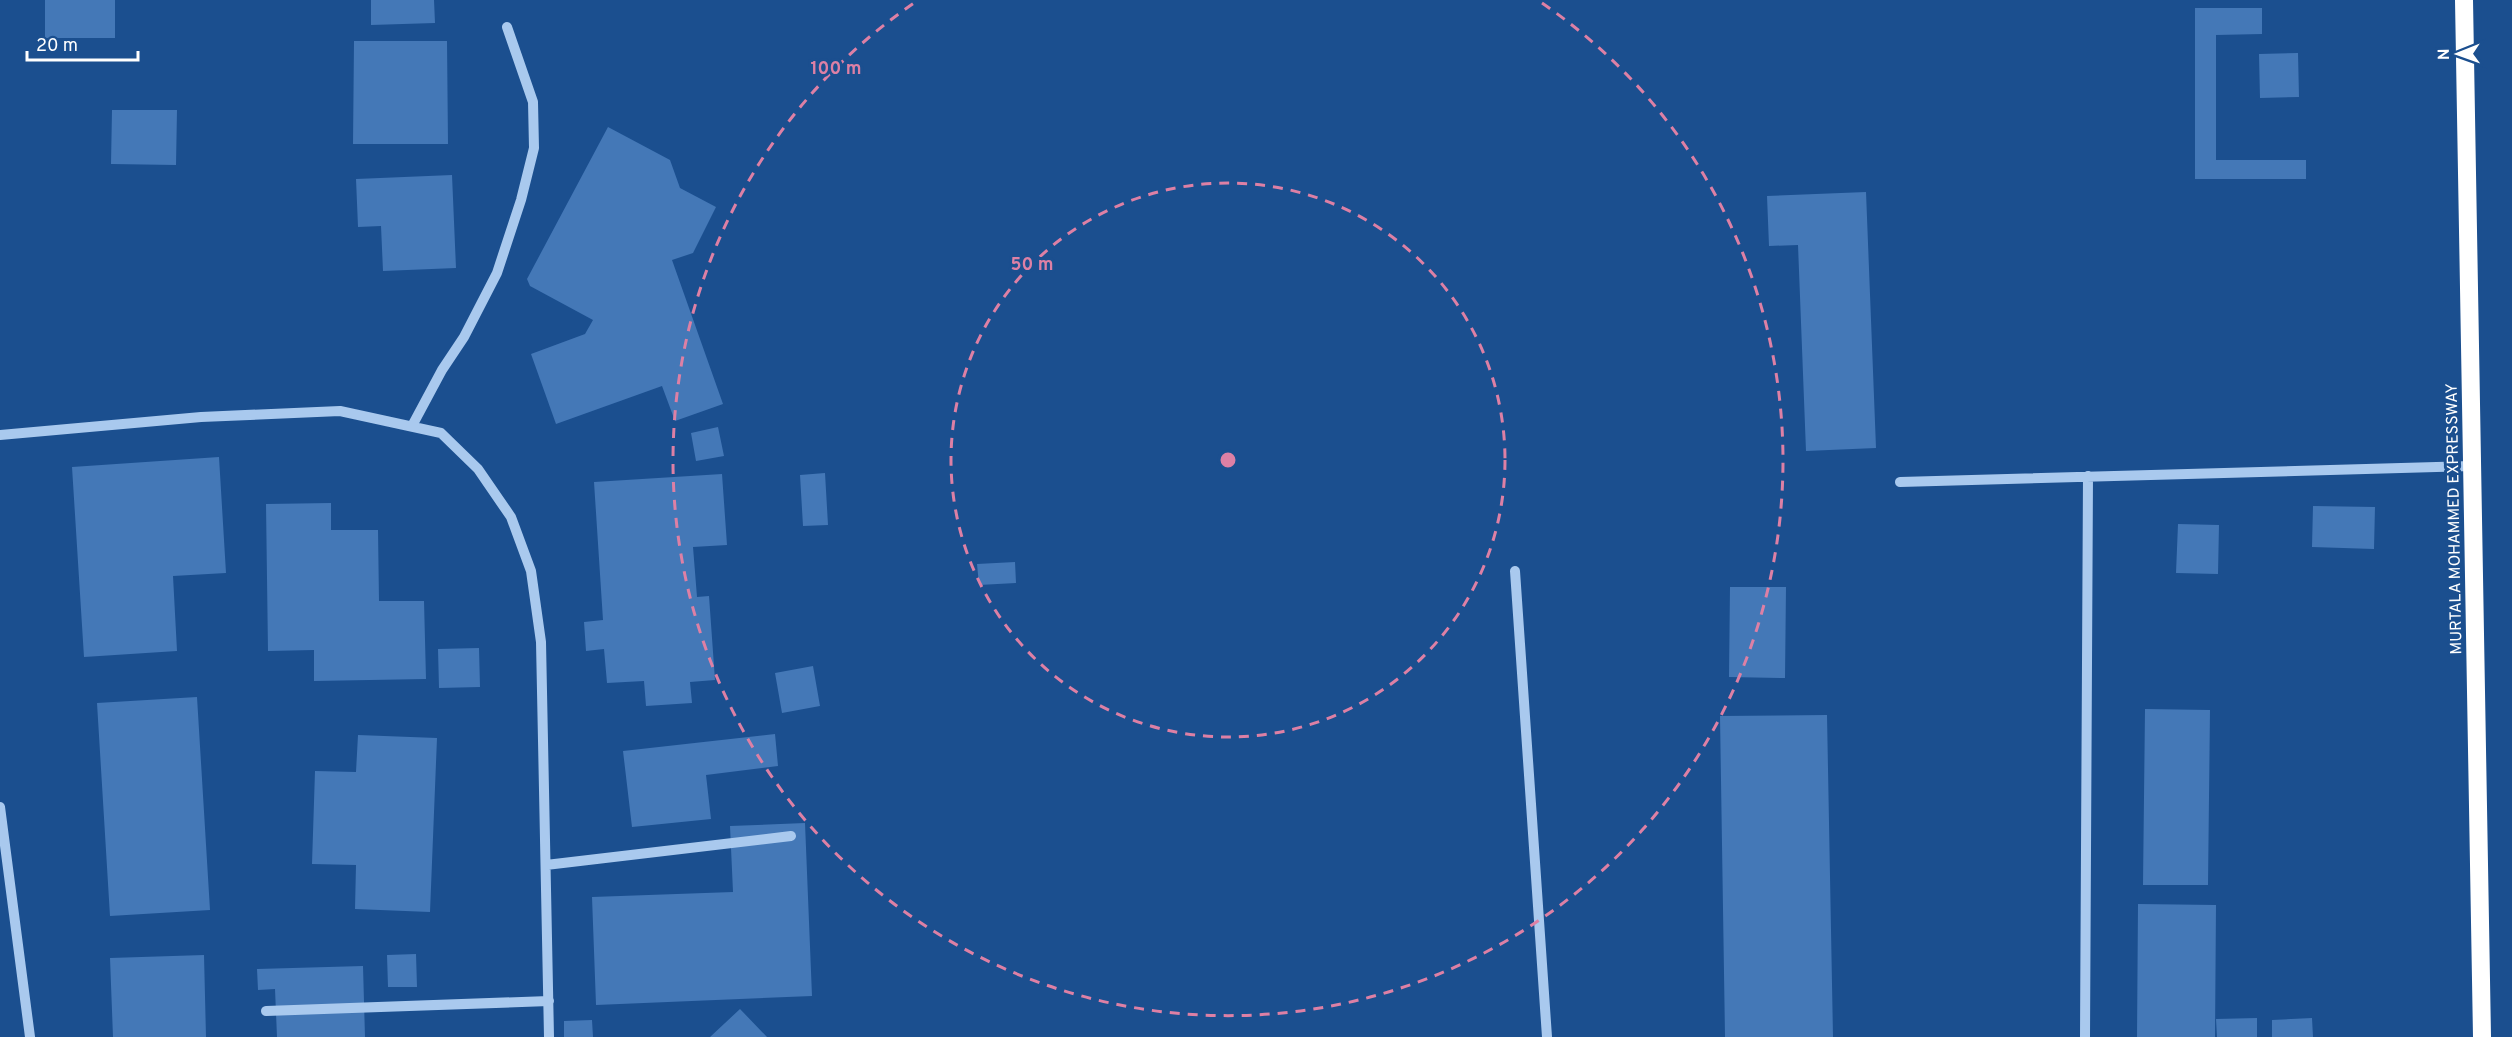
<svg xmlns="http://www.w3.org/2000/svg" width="2512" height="1037" font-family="Overpass,sans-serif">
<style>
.building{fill:#4478b7}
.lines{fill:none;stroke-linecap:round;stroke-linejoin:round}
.minor{stroke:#a9c9ee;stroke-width:10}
.highway{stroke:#fff;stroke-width:18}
.ring{fill:none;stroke:#dd80a5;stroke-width:3;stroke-dasharray:10 8}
.labels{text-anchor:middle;stroke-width:6;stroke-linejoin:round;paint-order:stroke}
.street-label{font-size:16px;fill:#fff;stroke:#1b4f8f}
.centre{fill:#dd80a5;stroke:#1b4f8f;stroke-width:3}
.ring-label{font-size:18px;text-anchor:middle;font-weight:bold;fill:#dd80a5;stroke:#1b4f8f;stroke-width:6;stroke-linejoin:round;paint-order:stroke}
</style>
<rect width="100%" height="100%" fill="#1b4f8f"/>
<path class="building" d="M45 0H115V38H45Z
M371 0H434L435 23 371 25Z
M2195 8H2262V34L2216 35V160H2306V179H2195Z
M354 41H447L448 144H353Z
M2298 53 2299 97 2260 98 2259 54Z
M112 110H177L176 165 111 164Z
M608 127 670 160 680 188 716 207 693 253 672 260 723 404 675 421 662 386 556 424 531 354 585 334 593 320 530 286 527 279Z
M452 175 456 268 383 271 381 226 358 227 356 179Z
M1866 192 1876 448 1806 451 1798 245 1769 246 1767 196Z
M718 427 724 456 696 461 691 433Z
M219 457 226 573 173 576 177 651 84 657 72 467Z
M825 473 828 525 803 526 800 475Z
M722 474 727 545 693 547 697 597 709 596 715 680 690 682 692 703 646 706 644 681 607 683 604 649 586 651 584 622 603 620 594 482Z
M331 503V530H378L379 601H424L426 679 314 681V650L268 651 266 504Z
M2313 506 2375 507 2374 549 2312 547Z
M2178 524 2219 525 2218 574 2176 573Z
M1015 562 1016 583 979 585 977 564Z
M1730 587H1786L1785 678 1729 677Z
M479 648 480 687 439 688 438 649Z
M813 666 820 706 782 713 775 673Z
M197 697 210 910 110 916 97 703Z
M2145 709 2210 710 2208 885H2143Z
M1827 715 1833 1037H1725L1720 716Z
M775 734 778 766 706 775 711 819 632 827 623 751Z
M358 735 437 738 430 912 355 909 356 865 312 864 315 771 356 772Z
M805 823 812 996 596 1005 592 897 733 892 730 826Z
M2138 904 2216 905 2215 1037H2137Z
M416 954 417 987H388L387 955Z
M204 955 206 1037H113L110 958Z
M363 966 365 1037H277L275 989 258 990 257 969Z
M740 1009 767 1037H710Z
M2257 1018V1037H2217L2216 1019Z
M2312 1018 2313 1037H2272V1020Z
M592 1020 593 1037H564V1021Z"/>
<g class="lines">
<path class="minor" d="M412 426 442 370 464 337 497 273 521 200 534 148 533 102 507 27
M0 435 201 417 340 411 441 433 478 469 511 517 531 571 541 642 549 1037
M1900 482 2472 466
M1515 571 1547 1037
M0 807 30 1037
M546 865 791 836
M266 1011 549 1001
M2085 1037 2088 476"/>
<path class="highway" d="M2464 0 2482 1037"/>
</g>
<g class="ring">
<circle cx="1228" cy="460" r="277"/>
<path d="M1542 3A555 555 0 1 1 914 3"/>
</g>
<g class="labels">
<g class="street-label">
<text transform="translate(2453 519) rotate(-91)" y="6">MURTALA MOHAMMED EXPRESSWAY</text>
</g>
</g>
<circle cx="1228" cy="460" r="9" class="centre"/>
<g class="ring-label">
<text x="836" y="74">100 m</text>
<text x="1032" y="270">50 m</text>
</g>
<g transform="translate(2458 54) rotate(269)" stroke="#1b4f8f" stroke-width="4.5" paint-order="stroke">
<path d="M0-4.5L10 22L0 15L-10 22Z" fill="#ffffff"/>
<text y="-9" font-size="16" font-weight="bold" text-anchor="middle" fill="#ffffff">N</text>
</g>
<path d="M27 51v9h111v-9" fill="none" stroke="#ffffff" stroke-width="3"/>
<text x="36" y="51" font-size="18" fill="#ffffff" stroke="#1b4f8f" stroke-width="4.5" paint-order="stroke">20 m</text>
</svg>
